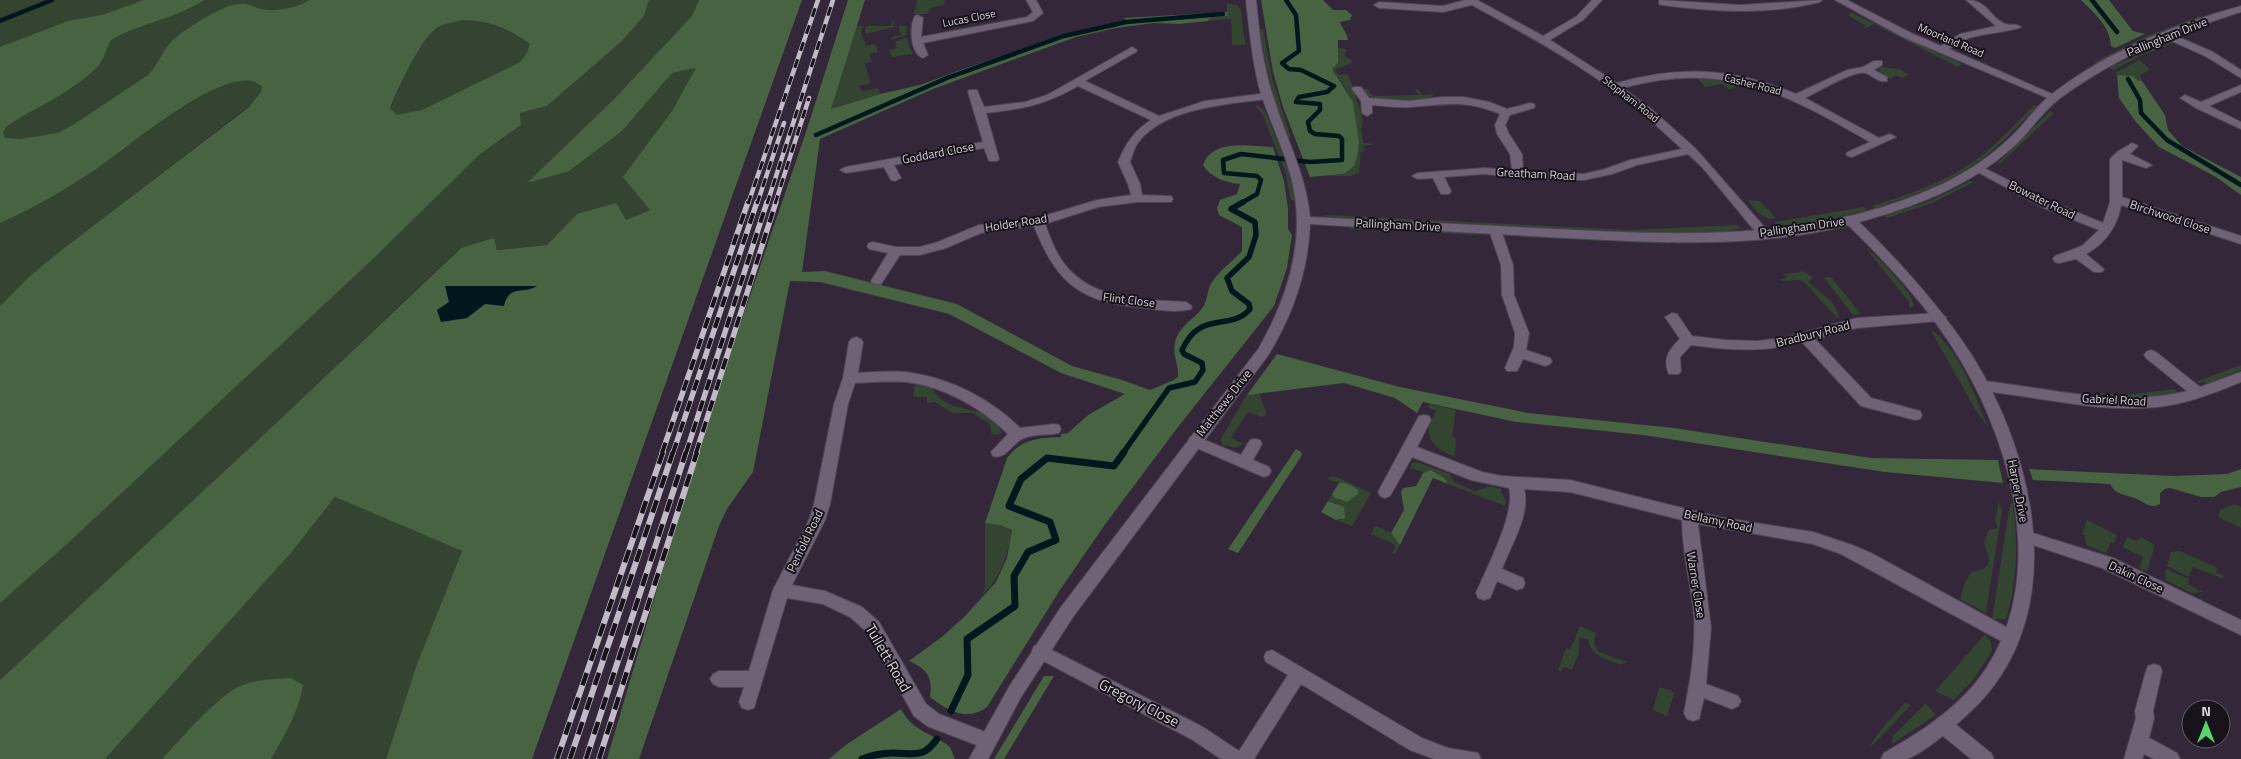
<svg xmlns="http://www.w3.org/2000/svg" width="2241" height="759" font-family="'Titillium Web',sans-serif">
<style>
.green{fill:#334430}
.forest{fill:#476341;fill-rule:evenodd}
.water{fill:#00171e}
.lines{fill:none;stroke-linecap:round;stroke-linejoin:round}
.stream-far2{stroke:#00171e;stroke-width:4.5}
.stream-far1{stroke:#00171e;stroke-width:5.5}
.stream{stroke:#00171e;stroke-width:7}
.minor-casing{stroke:#4e4554;stroke-width:2}
.tertiary-casing{stroke:#4e4554;stroke-width:2}
.minor{fill:#6f6276;fill-rule:evenodd}
.tertiary{fill:#6f6276;fill-rule:evenodd}
.rail-far2-casing{stroke:#c2bac6;stroke-width:4.5}
.rail-far1-casing{stroke:#c2bac6;stroke-width:5.5}
.rail-casing{stroke:#c2bac6;stroke-width:6}
.rail-far2{stroke:#18121a;stroke-width:3;stroke-dasharray:9;stroke-linecap:butt}
.rail-far1{stroke:#18121a;stroke-width:4;stroke-dasharray:11;stroke-linecap:butt}
.rail{stroke:#18121a;stroke-width:4.5;stroke-dasharray:13;stroke-linecap:butt}
.labels{text-anchor:middle;stroke-width:4;stroke-linejoin:round;paint-order:stroke}
.far-street-label{font-size:11px;fill:#d5ced9;stroke:#18121a}
.street-label{font-size:12px;fill:#d5ced9;stroke:#18121a}
.near-street-label{font-size:15px;fill:#d5ced9;stroke:#18121a}
</style>
<rect width="100%" height="100%" fill="#332739"/>
<path class="green" d="M0 0H344L363 18 56 255 0 306Z
M649 0H699L692 16 614 99 528 182 622 131 672 73 697 68 672 111 650 210 626 220 577 214 547 245 497 250 494 239 460 248 273 426 0 680V603L66 545 372 260 479 155 521 125 520 113 547 106 622 41 644 16Z
M917 0H945L944 5 931 8 927 14H914Z
M1227 3 1238 6 1241 11 1245 45H1232L1231 19 1208 21 1210 18 1227 16Z
M1850 12 1962 64 1958 67 1874 24 1866 28 1864 27 1866 26 1849 16Z
M2200 16 2203 18 2150 37 2096 63 2094 62 2147 36Z
M463 20C491 21 507 28 530 44L527 53 520 62 422 110 397 116 390 108C398 88 422 36 440 26 446 23 456 22 463 20Z
M892 21H894L893 26H907L908 21 906 35 892 40V37L901 35 898 26 866 34 865 31 866 26H891Z
M856 26H863L861 32 866 46 875 44 878 52 869 54 872 62 864 63 871 83 859 86 862 91 878 88 880 94 830 109Z
M1260 29H1263L1272 78 1291 138 1288 139C1275 103 1265 68 1260 29Z
M906 37 913 54 892 57 889 50 897 48 895 42Z
M2167 41 2175 42 2138 57 2114 70 2109 68Z
M1338 48 1347 49 1344 56 1352 60V63L1335 70 1339 75 1346 74 1350 79 1363 119 1361 129 1363 143 1376 144 1362 146 1366 150 1361 152 1359 173 1351 176H1330L1344 174 1347 91 1332 69 1338 63Z
M2139 60 2150 69 2140 76 2142 81 2137 80 2133 76 2117 75 2115 73Z
M1881 67 1899 69 1912 76 1908 75 1902 78 1896 75 1890 79 1878 70Z
M1697 78 1725 80 1744 85 1729 89 1722 84 1705 87Z
M1362 89H1368L1370 93 1375 96 1418 95 1415 90 1418 89 1422 95 1432 94 1433 96 1431 99 1413 101 1375 98 1369 96Z
M1257 105 1266 112 1289 171 1295 201 1291 200 1285 171 1262 113 1256 107Z
M2034 105 2038 106C2020 124 2002 144 1982 159 1950 183 1912 196 1875 208L1872 206C1910 194 1949 181 1981 156 2000 141 2017 122 2034 105Z
M2050 111 2054 113 2000 164 1998 163Z
M1970 181 1974 182 1932 203 1887 218 1884 216 1930 201Z
M1748 200 1760 201 1776 218 1768 219 1757 212Z
M1864 207 1867 210C1843 215 1797 229 1775 224V222Z
M1326 215 1630 230 1737 225 1741 228 1726 232 1651 233 1332 218 1324 216Z
M1349 226 1471 233 1480 235 1350 229Z
M1838 227 1846 228 1758 241 1676 244 1675 241 1816 231Z
M1527 235 1668 241 1669 244 1519 237Z
M1865 247C1877 256 1913 292 1914 306L1909 308V302Z
M1800 270 1813 277 1808 282C1820 293 1836 300 1839 318H1837L1805 283 1800 280 1782 281 1780 279 1787 278 1784 274 1801 272Z
M1831 277 1861 314 1853 315 1824 278Z
M1930 329C1957 345 1977 399 1988 427L1975 409Z
M2241 365V370L2209 383 2195 382Z
M918 384 932 388C949 419 988 399 1002 433L995 435 991 433 990 424 973 413H952L935 402 927 403V397H913L914 387Z
M2175 389 2176 392C2159 403 2122 398 2102 397L2100 393 2125 395Z
M1259 393 1267 415 1261 417 1248 412 1231 438 1244 444 1235 448 1222 445 1221 438 1247 395Z
M1430 404 1456 410 1452 437 1456 438 1455 457C1431 447 1421 437 1436 411L1427 407Z
M1417 462 1450 474 1454 482 1475 491 1490 486 1501 489V492L1506 500 1505 506 1448 484 1444 478 1410 468 1412 463Z
M1331 476 1337 477 1371 493 1352 526 1336 520H1341L1336 503 1328 501 1332 494 1341 501 1358 494 1355 488 1327 479Z
M335 497 462 551 417 664 386 759H105L291 553Z
M1998 501 2002 510 1986 613 1960 599 1965 582 1971 573C1975 570 1979 571 1983 569 1995 564 1985 550 1984 542L1989 530 1998 528 1995 520 1998 508Z
M2010 504H2013C2018 544 2018 580 2006 619H1992Z
M2235 504 2241 507V528L2218 517 2220 510Z
M2087 520 2117 535 2114 543 2111 542 2106 553 2086 545 2085 535 2082 534Z
M985 523 1000 525 1012 530C1007 558 1002 575 982 596L985 588Z
M1377 526 1391 533 1400 545 1395 554 1392 553 1395 545 1371 534 1374 527Z
M2127 537 2136 541 2141 537 2155 545 2147 571 2139 569 2143 557 2123 547Z
M2180 551 2217 568 2216 572 2224 576 2223 579 2193 567 2189 577 2167 566 2171 552Z
M2166 569 2189 579 2188 584 2203 592 2192 593 2165 580Z
M1580 626 1596 633 1594 643 1599 652 1627 662 1621 665C1605 658 1592 658 1588 639L1579 638V651L1572 670 1563 667 1561 672 1558 670 1566 648 1570 650Z
M1985 634 1991 642 1992 651 1973 680 1954 700 1935 691Z
M1659 687 1671 690 1674 694 1667 716 1653 710Z
M1905 703 1911 705 1874 744 1870 746 1882 728Z
M1926 703 1936 715 1892 744 1893 736Z"/>
<path class="forest" d="M144 0H204C175 19 140 23 111 40 106 49 105 57 99 65 75 91 36 107 7 126L3 132 5 138 20 139 58 133 73 125 148 75C158 65 161 53 170 43 181 31 223 4 239 4 247 3 253 7 261 9 278 12 295 8 310 0H649L644 16 622 41 547 106 520 113 521 125 479 155 372 260 66 545 0 603V306L30 276 59 252 249 107 261 92 262 87C233 55 123 152 96 169 65 190 34 208 0 223V47L68 21 102 15ZM463 20C491 21 507 28 530 44L527 53 520 62 422 110 397 115 390 108C398 88 422 35 440 26 447 23 456 22 463 20Z
M699 0H802L532 759H386L417 664 462 551 335 497 291 553 105 759H0V680L273 426 461 248 494 238 497 250 547 245 577 214 616 203 626 220 650 210 623 177 672 111 696 68 672 73 622 131 569 171 527 183 614 99 692 16Z
M848 0H865L831 109 880 94 920 85 966 68 1062 36 1126 21 1124 18 1228 12 1227 16 1210 18 1208 21 1179 24 1154 23 1116 28 1076 37 933 89 820 139 802 272 825 271 957 304 1072 366 1122 380 1150 390 1174 380 1178 377C1179 364 1172 356 1175 343 1178 326 1194 320 1203 307 1208 299 1207 289 1212 282 1220 270 1233 261 1242 251V227L1219 215 1217 208 1220 200 1237 194 1240 184C1226 183 1210 177 1203 165 1212 138 1251 146 1273 147L1284 181 1288 208V229L1292 235 1287 268 1274 306 1178 427 1106 523 1060 590 987 707C967 722 948 711 930 697 933 677 927 669 909 661L943 636 965 616 996 582 1007 558 1012 530 1000 525 985 523 1007 458C1021 439 1038 438 1061 437V434L1068 433 1088 415 1125 394 1061 373 949 314 820 282 790 281 753 472 727 509 719 526 639 759H607L701 439 808 126Z
M1261 0H1323L1333 10H1346L1352 15 1350 20 1340 22C1341 27 1346 30 1348 40H1338V63L1332 69 1353 102 1359 143 1357 157 1354 166 1344 174 1310 177 1283 107 1273 72Z
M2081 0H2109L2133 31 2145 34 2115 48 2111 46C2110 26 2094 13 2081 0Z
M2117 75 2133 76 2137 80 2142 81 2165 115 2168 130 2182 146 2241 177V195L2216 177 2159 147 2136 122 2119 98Z
M1277 354 1400 387 1528 413 1674 428 1871 458 1998 460 2003 483 1885 472 1643 435 1516 422 1423 402 1417 413 1395 398 1344 383 1247 395Z
M1296 449 1301 452 1302 455 1238 553 1228 549Z
M2029 469 2174 476 2227 474 2241 469V487L2221 492 2214 497H2201L2170 488 2165 489 2160 493V504C2149 510 2144 501 2134 498 2124 494 2116 495 2110 484L2033 480Z
M1431 470 1444 478 1448 484 1433 478 1400 545 1391 533 1404 510 1401 492 1403 488 1416 486 1423 473Z
M1339 483C1346 482 1352 486 1358 490V494L1347 502 1335 498 1332 494Z
M1328 501 1344 507 1345 518 1336 520 1321 512Z
M1044 676H1054L1004 759H994Z
M291 678 303 685C299 712 284 736 271 759H162C180 740 215 699 238 687 254 679 274 679 291 678Z
M901 709C914 733 931 732 950 747L955 759H829L847 744Z"/>
<path class="water" d="M445 286H537C522 295 509 284 504 306L485 304 467 318 441 322 437 310 449 302Z"/>
<g class="lines">
<path class="stream-far2" d="M2092 0 2117 32
M0 21 52 0
M2128 79 2140 100 2141 113 2167 140 2241 185
M816 135 947 78 1064 36 1126 22 1223 14
M1240 204 1257 194 1261 180 1257 176 1224 173 1223 160 1241 154 1310 162 1342 160V139L1339 136 1315 134 1310 131 1308 122 1320 110V104L1296 102 1299 97 1327 92 1334 86 1301 70 1289 69 1282 63 1299 51 1296 15 1286 0"/>
<path class="stream-far1" d="M1123 453 1169 388 1195 382 1203 370 1202 363 1184 354 1182 350C1200 309 1231 332 1250 309L1249 304 1232 291 1227 278 1249 257 1256 235 1255 222 1231 209 1243 202"/>
<path class="stream" d="M951 711 968 675 967 639 1015 606 1014 576 1028 552 1056 540 1050 522 1009 506 1021 479 1047 458 1114 466 1124 452
M862 759C872 755 882 753 893 753 914 753 923 759 937 739"/>
<g class="minor-casing">
<path id="minor" d="M1026 0H1036L1043 13 1033 21 923 43 928 55 923 58C910 53 909 27 915 16L918 15 923 18 921 37 1027 17 1033 12Z
M1465 0H1477L1543 36 1577 16 1592 0H1602L1583 20 1550 40 1617 83C1682 65 1734 68 1796 94L1847 70 1863 67 1874 61H1882V65L1874 70 1887 77V81C1877 83 1873 75 1865 73 1852 71 1818 92 1805 98L1879 138 1890 134 1896 137 1852 157 1848 156 1846 154 1848 152 1870 142C1785 93 1724 60 1623 88L1650 108 1695 148 1767 230 1769 233 1767 236H1759L1702 167 1688 154 1637 165 1612 174 1584 180H1552L1484 174 1444 177 1451 191 1449 194H1441L1433 178 1418 179 1412 176 1418 173 1484 168 1512 170 1510 154 1497 134 1495 125 1500 114C1467 100 1446 104 1411 107 1398 108 1385 106 1372 105V113L1367 116 1362 113 1361 101 1352 89 1353 87H1361L1369 98 1409 101 1442 97H1464L1489 102 1507 109 1530 103 1534 104 1535 106 1534 108 1510 115 1505 125 1509 134 1522 154 1523 171 1584 174 1605 169 1630 160 1682 149C1653 122 1623 96 1590 74 1552 48 1512 27 1472 5L1443 12 1379 8 1374 5 1379 2 1443 6Z
M1659 0 1740 5 1822 0 1820 2C1768 15 1715 12 1662 5L1659 4Z
M1835 0H1847L1911 33 1941 46 1960 34 1996 26 1966 0C1989 0 1990 19 2006 24 2012 26 2016 23 2021 27 2016 31 1978 34 1967 39 1961 41 1955 46 1949 49L2059 97 2054 100 2050 99 1903 37Z
M2169 33 2213 52 2241 70V78L2205 56 2165 38 2164 36Z
M1132 47 1137 50 1136 52 1085 81 1159 116 1205 101 1267 93 1272 96 1267 99C1227 104 1162 108 1137 144 1134 149 1132 156 1130 162L1140 184 1142 195 1171 196 1173 199 1171 202H1137L1098 207 1045 224C1049 234 1053 246 1059 256 1086 301 1139 299 1186 302L1192 306 1191 309C1177 313 1159 310 1145 308 1082 303 1057 285 1034 226L981 233 946 248 920 255H900L881 284H873L871 281 888 253 869 249 867 246 869 243 873 242 896 247H920L938 242 979 225 1037 218 1097 200 1131 195 1128 184 1118 162C1126 143 1134 131 1151 120L1078 86C1045 105 1023 109 986 113L999 159 997 161H989L984 148 894 165 901 178 895 181 891 180 884 167 846 173 840 170 846 167 983 142 968 92 969 90H977L984 107 1025 102 1047 95Z
M2241 85V92L2209 106 2241 122V129L2196 108 2180 98 2185 95 2201 102Z
M2132 143 2138 146 2130 154 2152 165 2146 168 2122 160V197L2241 236V244L2121 205C2118 225 2105 244 2086 254L2104 269 2102 272H2094L2076 259 2059 263 2055 262 2053 259 2055 256 2082 246 2099 230 2044 208 1972 169 1974 167H1982L2052 202 2103 223 2110 202V159L2117 152Z
M1495 226 1501 230 1513 265 1514 295 1529 333 1526 350 1550 358 1552 361 1550 364 1545 366 1523 359 1517 371H1507L1505 368 1514 347 1515 333 1502 295 1501 265 1489 230Z
M1672 313 1677 314 1692 336 1726 340 1758 341 1787 337 1857 318 1939 313 1946 317 1939 321 1857 328 1815 339 1871 398 1920 411 1922 415 1920 419 1915 420 1861 406 1802 342C1764 353 1729 350 1691 345L1680 357 1681 371 1679 374H1669C1662 360 1669 349 1680 339L1665 317Z
M856 337 861 339 863 342 858 373C876 372 894 370 912 373 952 379 992 400 1020 428L1054 424 1059 425 1061 429 1059 433 1054 434C1044 435 1032 434 1022 439 1012 444 1005 460 993 456L991 452 1008 434C982 408 943 386 906 382 889 381 872 382 855 383L848 404 830 504 825 520 792 585 825 591 862 607 879 622 926 704 939 714 993 735 996 741 993 747 987 749 927 726 914 716 867 632 850 617 823 604 787 598 754 708 748 710 742 708 739 702 744 687H719L713 684 710 679 713 674 719 671H749L773 590 809 520 814 504 834 404 843 378 849 342 851 339Z
M2151 350 2156 352 2200 387 2241 372V382C2214 393 2186 404 2157 407 2099 413 2041 397 1983 391L1978 390 1976 386 1978 382 1983 381C2050 388 2120 408 2187 391L2146 358 2144 355 2146 352Z
M1424 415 1429 416 1431 420 1417 447 1482 472 1502 476 1570 480 1719 517 1813 532 1852 545 1871 553 2017 633 2019 638 2017 643 2011 645 2005 643 1841 554 1813 544 1698 524 1711 628 1706 684 1738 696 1741 701 1738 706 1732 709 1704 698 1699 719 1693 721 1687 719 1684 713C1690 681 1696 649 1694 616 1691 584 1682 553 1682 520L1570 492 1524 489C1531 514 1511 545 1502 569L1523 578 1525 583 1523 588 1517 590 1497 581 1490 598 1484 600 1478 598 1476 593C1487 567 1516 513 1509 488L1471 480 1412 457 1390 496 1385 498 1380 496 1378 492 1419 416Z
M1195 436 1241 455 1250 440 1255 439 1260 440 1262 444 1253 460 1269 467 1271 471 1269 475 1264 477 1259 475 1190 445 1188 441 1190 437Z
M2026 531 2113 558 2241 620V635L2102 568 2021 541 2018 537 2021 533Z
M1040 644 1203 727 1239 751 1288 675 1266 662 1264 657 1266 652 1272 650 1422 738 1448 748 1478 753 1481 759H1434L1410 750 1301 684 1254 759H1221L1191 739 1034 656 1032 651 1034 646Z
M2154 664 2160 666 2162 671 2153 711 2154 718 2149 738 2177 753 2180 759H2154L2144 754 2142 759H2124L2136 718 2135 711 2146 671 2148 666Z
M1943 717 1949 719 1991 753 1994 759H1971L1937 731 1934 725 1937 719Z"/>
</g>
<g class="tertiary-casing">
<path id="tertiary" d="M1246 0H1256C1259 33 1263 67 1274 99 1286 139 1306 174 1310 217 1384 221 1459 224 1534 228 1669 235 1810 244 1936 187 1965 174 1992 156 2014 134 2027 121 2037 105 2052 94 2106 52 2175 24 2241 6V12C2177 32 2117 57 2063 96 2043 110 2030 132 2012 148 1968 187 1914 207 1859 222 1901 263 1939 305 1971 354 2034 454 2069 604 1982 700 1966 717 1928 751 1907 759 1900 759 1889 759 1881 759L1884 753C1916 735 1949 714 1974 685 2050 592 2017 456 1961 361 1931 310 1890 266 1848 225 1754 250 1646 242 1549 237 1469 232 1390 229 1310 224 1308 272 1293 314 1269 354L1073 617 1021 697 988 759H969L1009 687 1061 607 1259 348C1289 295 1307 237 1291 177 1283 146 1268 118 1259 87 1252 58 1249 29 1246 0Z"/>
</g>
<use href="#minor" class="minor"/>
<use href="#tertiary" class="tertiary"/>
<g class="rail-far2-casing">
<path id="rail-far2" d="M748 204 818 0
M757 204 784 123
M767 204 833 0
M775 204 809 98"/>
</g>
<g class="rail-far1-casing">
<path id="rail-far1" d="M662 453 748 202
M673 453 757 202
M686 453 767 202
M696 453 776 202"/>
</g>
<g class="rail-casing">
<path id="rail" d="M557 759 663 452
M570 759 673 452
M586 759 686 452
M599 759 697 452"/>
</g>
<use href="#rail-far2" class="rail-far2"/>
<use href="#rail-far1" class="rail-far1"/>
<use href="#rail" class="rail"/>
</g>
<g class="labels">
<g class="far-street-label">
<text transform="translate(969 18) rotate(-11)" y="4">Lucas Close</text>
<text transform="translate(1951 40) rotate(23)" y="4">Moorland Road</text>
<text transform="translate(1753 84) rotate(14)" y="4">Casher Road</text>
<text transform="translate(1631 99) rotate(38)" y="4">Stopham Road</text>
</g>
<g class="street-label">
<text transform="translate(2167 37) rotate(-22)" y="4">Pallingham Drive</text>
<text transform="translate(938 153) rotate(-11)" y="4">Goddard Close</text>
<text transform="translate(1536 174) rotate(3)" y="4">Greatham Road</text>
<text transform="translate(2042 200) rotate(26)" y="4">Bowater Road</text>
<text transform="translate(2170 217) rotate(18)" y="4">Birchwood Close</text>
<text transform="translate(1016 223) rotate(-9)" y="4">Holder Road</text>
<text transform="translate(1398 225) rotate(3)" y="4">Pallingham Drive</text>
<text transform="translate(1802 227) rotate(-8)" y="4">Pallingham Drive</text>
<text transform="translate(1129 300) rotate(7)" y="4">Flint Close</text>
<text transform="translate(1813 334) rotate(-14)" y="4">Bradbury Road</text>
<text transform="translate(2114 400) rotate(3)" y="4">Gabriel Road</text>
<text transform="translate(1224 403) rotate(-52)" y="4">Matthews Drive</text>
<text transform="translate(2018 491) rotate(79)" y="4">Harper Drive</text>
<text transform="translate(1718 521) rotate(12)" y="4">Bellamy Road</text>
<text transform="translate(805 541) rotate(-64)" y="4">Penfold Road</text>
<text transform="translate(2136 577) rotate(25)" y="4">Dakin Close</text>
<text transform="translate(1696 585) rotate(81)" y="4">Warner Close</text>
</g>
<g class="near-street-label">
<text transform="translate(888 658) rotate(60)" y="5">Tullett Road</text>
<text transform="translate(1139 703) rotate(27)" y="5">Gregory Close</text>
</g>
</g>
<g transform="translate(2206 724)"><circle r="24" fill="#18121a" stroke="#645d66"/>
<path d="M0-4L9 19L0 12L-9 19Z" fill="#58d570"/>
<text y="-8" font-size="14" font-weight="bold" text-anchor="middle" fill="#d5ced9">N</text>
</g>
</svg>
